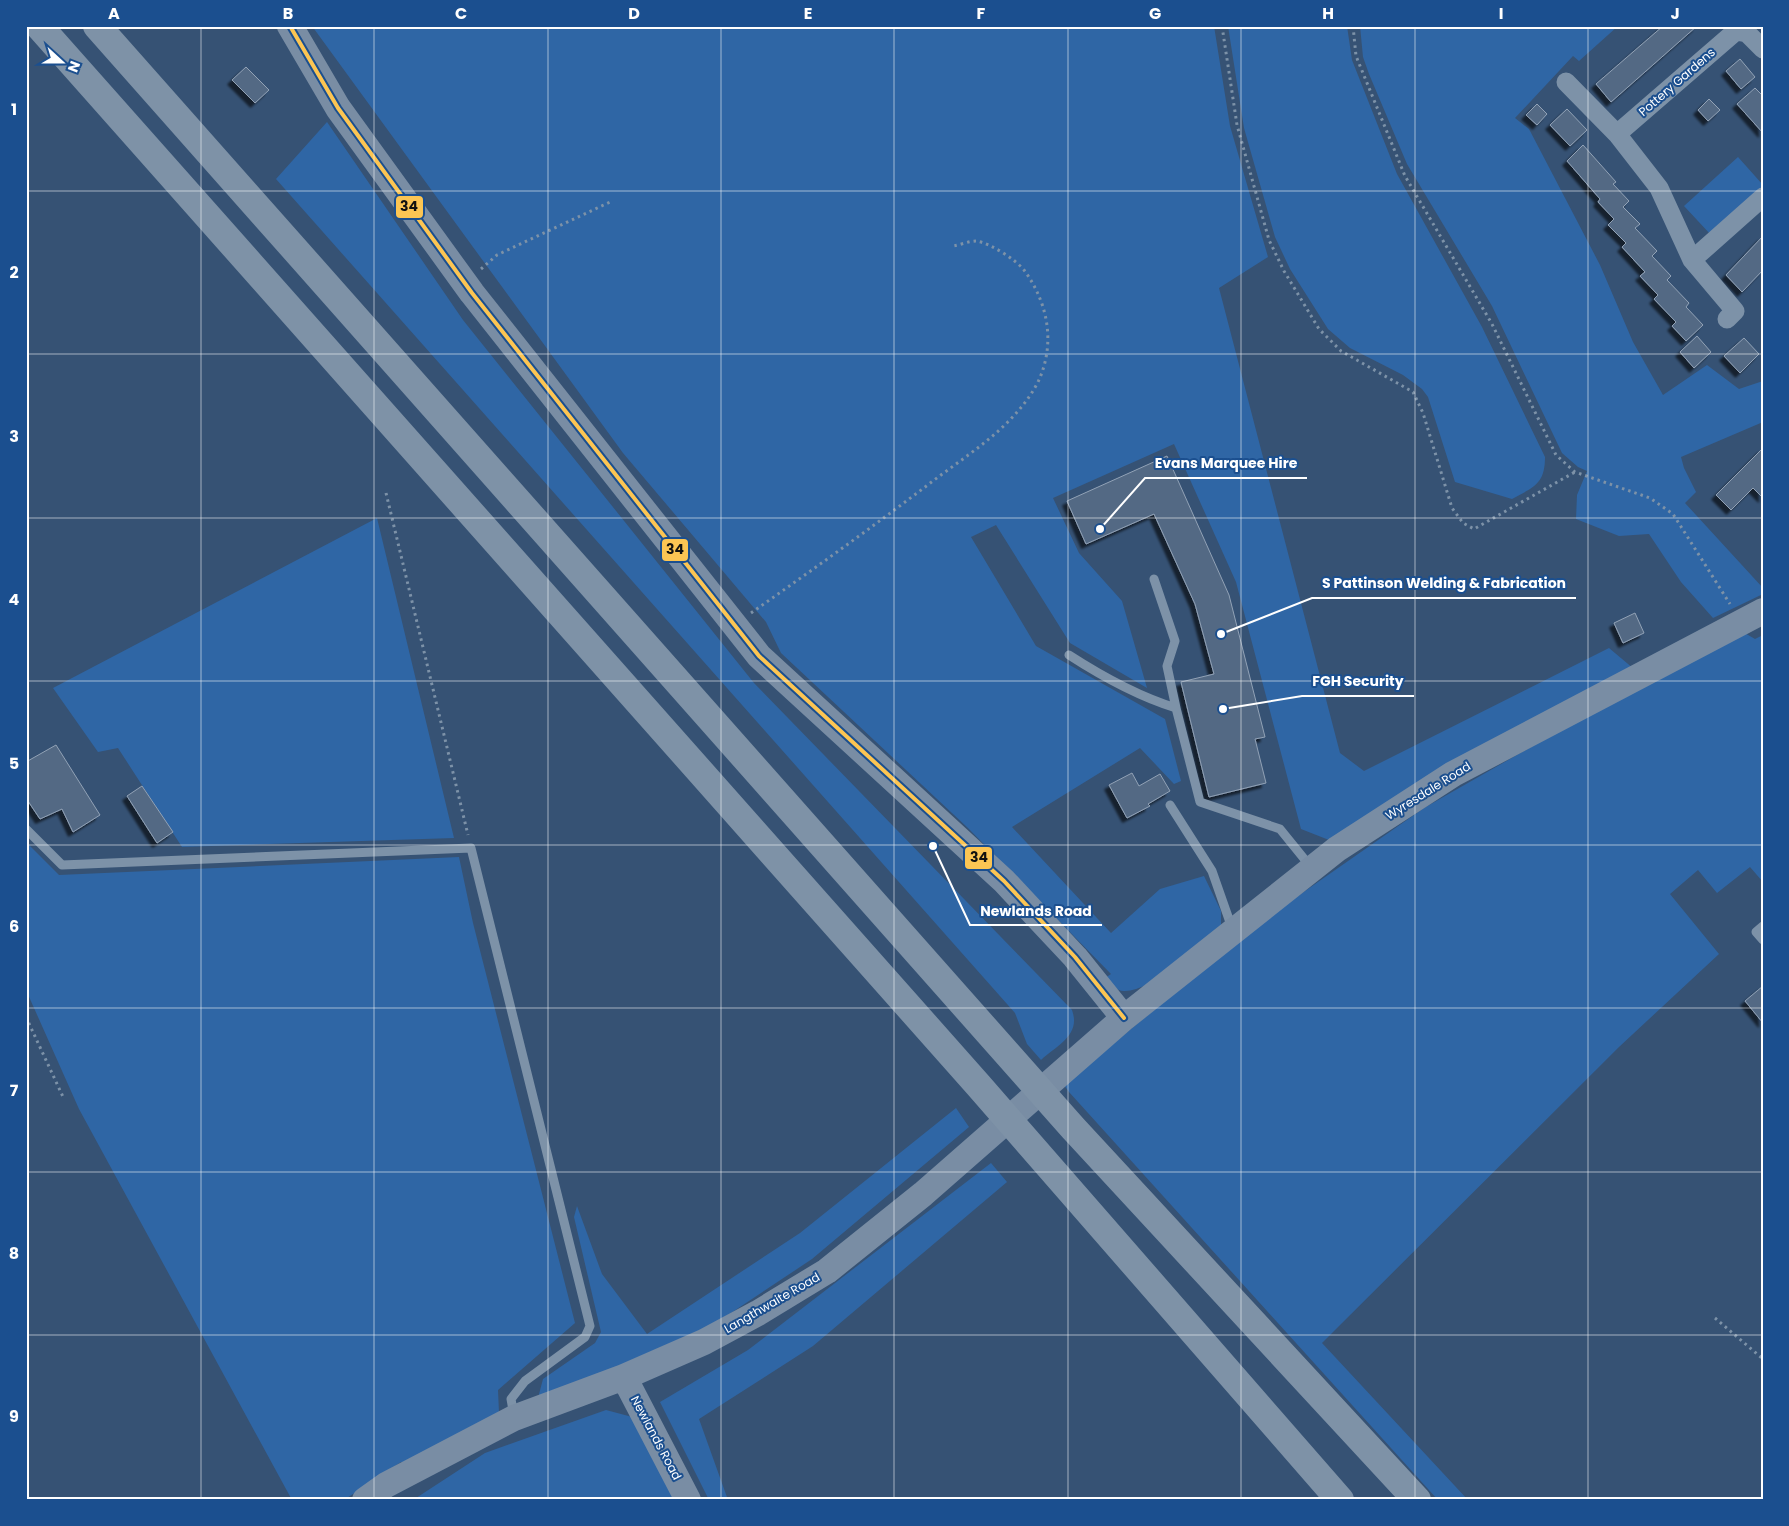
<svg xmlns="http://www.w3.org/2000/svg" width="1789" height="1526" font-family="Poppins,sans-serif">
<style>
.green{fill:#2f66a5}
.building{fill:#526984;stroke:#92a2b6;filter:url(#shadow)}
.lines{fill:none;stroke-linecap:round;stroke-linejoin:round}
.path{stroke:#7d92a8;stroke-width:3;stroke-dasharray:2.5 4;stroke-linecap:butt}
.lane{stroke:#7d92a8;stroke-width:9}
.street{stroke:#7d92a8;stroke-width:19}
.secondary{stroke:#798da4;stroke-width:26}
.highway{stroke:#7e92a7;stroke-width:28}
.bus-1-casing{stroke:#1b4f8f;stroke-width:8}
.bus-1{stroke:#fcc553;stroke-width:4}
.grid{fill:none;stroke:#fff;stroke-width:1;stroke-opacity:0.55}
.labels{text-anchor:middle;stroke-width:4;stroke-linejoin:round;paint-order:stroke}
.street-label{font-size:12px;fill:#fff;stroke:#1b4f8f}
.leader{fill:none;stroke:#fff;stroke-width:2}
.callout-dot{fill:#fff;stroke:#1b4f8f;stroke-width:2}
.callout-label{font-size:14px;text-anchor:middle;font-weight:bold;fill:#fff;stroke:#1b4f8f;stroke-width:4;stroke-linejoin:round;paint-order:stroke}
.line-badge{stroke:#1b4f8f;stroke-width:2}
.pale-badge-label{font-size:14px;text-anchor:middle;font-weight:bold;fill:#111}
.neatline{fill:none;stroke:#fff;stroke-width:2}
.grid-label{font-size:16px;text-anchor:middle;font-weight:bold;fill:#fff}
</style>
<defs>
<filter id="shadow"><feDropShadow dx="-4.5" dy="4.5" stdDeviation="1" flood-color="#0009"/></filter>
</defs>
<rect width="100%" height="100%" fill="#365274"/>
<path class="green" d="M312 26H1214L1230 126 1268 257 1219 288 1340 753 1364 771 1609 648 1634 669 1329 840 1301 829 1236 582 1174 444 1053 498 1079 553 1122 601 1147 688 1070 643 996 525 971 537 1036 646 1165 719 1181 781 1174 784 1140 748 1012 827 1111 933 1160 889 1204 876 1221 911V928C1198 946 1152 992 1124 991 1116 991 1110 984 1105 978L1111 974 968 828 781 653 766 622 623 453Z
M1228 26H1347L1352 60 1397 174 1482 327 1545 457C1545 484 1534 487 1512 499L1455 482 1428 397 1422 389 1403 375 1350 348 1328 329 1290 269 1275 237 1244 128Z
M1360 26H1618L1579 61 1573 56 1515 118 1529 129 1600 265 1633 342 1663 395 1707 365 1739 389 1763 381V422L1681 457 1684 468 1696 492 1685 503 1763 588V594L1713 618 1681 582 1649 534 1619 536 1576 519 1577 495 1587 471 1578 467 1562 453 1492 306 1407 164 1369 74 1363 57Z
M327 122 463 320 754 683 1072 1010C1081 1035 1058 1045 1041 1060L1027 1044 1015 1013 276 179Z
M1738 157 1763 185V188L1711 235 1684 206Z
M377 518 454 838 182 847 118 748 98 752 53 688Z
M1743 632 1755 639 1763 635V882L1750 867 1717 893 1698 870 1670 894 1719 954 1619 1047 1322 1343 1468 1500H1438L1069 1092 1064 1085 1252 928 1424 808 1531 747Z
M26 842 59 875 459 857 473 923 575 1323 498 1390 499 1413 411 1462H401L344 1500H292L79 1109 26 990Z
M956 1108 969 1127 812 1259 716 1323 633 1368 538 1398 543 1379 595 1343 601 1332 574 1217 577 1206 602 1274 647 1334 800 1233Z
M991 1163 1007 1182 813 1346 699 1419 728 1500H709L660 1402 748 1350Z
M606 1410 636 1418 677 1500H413L485 1453Z"/>
<path class="building" d="M1663 26H1697L1611 102 1596 84Z
M1740 59 1755 77 1741 89 1726 71Z
M246 67 269 90 255 103 232 80Z
M1755 88 1763 96V133L1737 104Z
M1709 99 1720 110 1708 121 1698 110Z
M1537 104 1547 114 1537 125 1526 115Z
M1567 109 1587 130 1570 146 1550 125Z
M1583 145 1616 182 1613 184 1629 201 1623 207 1640 224 1635 228 1657 251 1652 256 1671 276 1667 280 1689 303 1686 307 1703 325 1686 341 1672 326 1676 322 1654 299 1658 295 1640 276 1645 272 1622 247 1626 243 1608 225 1614 219 1598 202 1600 199 1567 161Z
M1763 236V270L1742 292 1726 275Z
M1697 336 1711 352 1694 368 1680 352Z
M1744 338 1759 354 1740 373 1724 356Z
M1763 448V498L1753 488 1731 510 1716 495Z
M1167 456 1229 595 1265 737 1255 739 1266 783 1209 797 1181 682 1214 674 1195 604 1154 514 1086 544 1067 501Z
M1635 613 1644 633 1623 643 1614 623Z
M56 745 100 815 73 832 62 809 40 819 26 798V762Z
M1132 773 1139 786 1160 774 1170 791 1148 804 1150 806 1127 818 1109 785Z
M142 786 173 832 157 843 127 796Z
M1763 986V1023L1745 1001Z"/>
<g class="lines">
<path class="path" d="M1222 26 1237 125 1269 240 1284 271 1319 329 1341 351 1413 392 1423 413 1452 508 1463 523 1474 529 1575 472
M1353 26 1356 56 1405 176 1492 324 1556 455 1575 472 1650 498 1673 514 1730 604
M481 269 497 255 610 202
M386 493 468 835
M751 613C811 571 871 528 929 484 968 454 1013 428 1037 384 1056 346 1049 304 1024 270 1015 259 990 243 976 241 969 241 960 245 953 246
M26 1017 64 1099
M1715 1318 1763 1359"/>
<path class="lane" d="M1154 579 1175 641 1167 666 1176 708
M1069 655C1103 677 1137 696 1176 708L1200 802 1280 829 1310 866
M1170 805 1212 871 1232 928
M26 829 62 865 471 848 590 1326 585 1337 525 1381 511 1399 514 1416
M1763 926 1756 932 1763 940"/>
<path class="street" d="M1566 82 1617 134 1659 188 1692 260 1735 311 1727 319
M1617 134 1736 31 1747 33 1763 49
M1692 260 1763 197"/>
<path class="secondary" d="M290 26 338 108 472 293 759 656 1004 881 1075 957 1124 1018
M624 1377 688 1500
M365 1500 386 1485 514 1418 624 1377 704 1342 758 1313 827 1271 923 1194 1124 1018 1337 849 1453 774 1763 611"/>
<path class="highway" d="M39 26 979 1086 1340 1500
M97 26 1073 1128 1417 1500"/>
<g class="bus-1-casing">
<path id="bus-1" d="M290 26 338 108 472 293 759 656 1004 881 1075 957 1124 1018"/>
</g>
<use href="#bus-1" class="bus-1"/>
</g>
<path class="grid" d="M201 26V1500M374 26V1500M548 26V1500M721 26V1500M894 26V1500M1068 26V1500M1241 26V1500M1415 26V1500M1588 26V1500M26 191H1763M26 354H1763M26 518H1763M26 681H1763M26 845H1763M26 1008H1763M26 1172H1763M26 1335H1763"/>
<g class="labels">
<g class="street-label">
<text transform="translate(1677 82) rotate(-41)" y="4">Pottery Gardens</text>
<text transform="translate(1428 791) rotate(-32)" y="4">Wyresdale Road</text>
<text transform="translate(772 1303) rotate(-30)" y="4">Langthwaite Road</text>
<text transform="translate(656 1438) rotate(62)" y="4">Newlands Road</text>
</g>
</g>
<path class="leader" d="M1100 529L1145 478H1307M1221 634L1312 598H1576M1223 709L1302 696H1414M933 846L970 925H1102"/>
<g class="callout-dot">
<circle cx="1100" cy="529" r="5"/>
<circle cx="1221" cy="634" r="5"/>
<circle cx="1223" cy="709" r="5"/>
<circle cx="933" cy="846" r="5"/>
</g>
<g class="callout-label">
<text x="1226" y="468">Evans Marquee Hire</text>
<text x="1444" y="588">S Pattinson Welding &amp; Fabrication</text>
<text x="1358" y="686">FGH Security</text>
<text x="1036" y="916">Newlands Road</text>
</g>
<g class="line-badge">
<rect x="395" y="195" width="29" height="24" rx="5" fill="#fcc553"/>
<rect x="661" y="538" width="28" height="24" rx="5" fill="#fcc553"/>
<rect x="964" y="846" width="29" height="24" rx="5" fill="#fcc553"/>
</g>
<g class="pale-badge-label">
<text x="409" y="211">34</text>
<text x="675" y="554">34</text>
<text x="979" y="862">34</text>
</g>
<rect width="1789" height="1526" fill="none" stroke="#1b4f8f" stroke-width="55"/>
<g transform="translate(62 62) rotate(111)" stroke="#1b4f8f" stroke-width="4" paint-order="stroke">
<path d="M0-4L9 19L0 12L-9 19Z" fill="#ffffff"/>
<text y="-8" font-size="14" font-weight="bold" text-anchor="middle" fill="#ffffff">N</text>
</g>
<rect x="28" y="28" width="1734" height="1470" class="neatline"/>
<g class="grid-label">
<text x="114" y="19">A</text>
<text x="288" y="19">B</text>
<text x="461" y="19">C</text>
<text x="634" y="19">D</text>
<text x="808" y="19">E</text>
<text x="981" y="19">F</text>
<text x="1155" y="19">G</text>
<text x="1328" y="19">H</text>
<text x="1501" y="19">I</text>
<text x="1675" y="19">J</text>
<text x="14" y="115">1</text>
<text x="14" y="278">2</text>
<text x="14" y="442">3</text>
<text x="14" y="605">4</text>
<text x="14" y="769">5</text>
<text x="14" y="932">6</text>
<text x="14" y="1096">7</text>
<text x="14" y="1259">8</text>
<text x="14" y="1422">9</text>
</g>
</svg>
